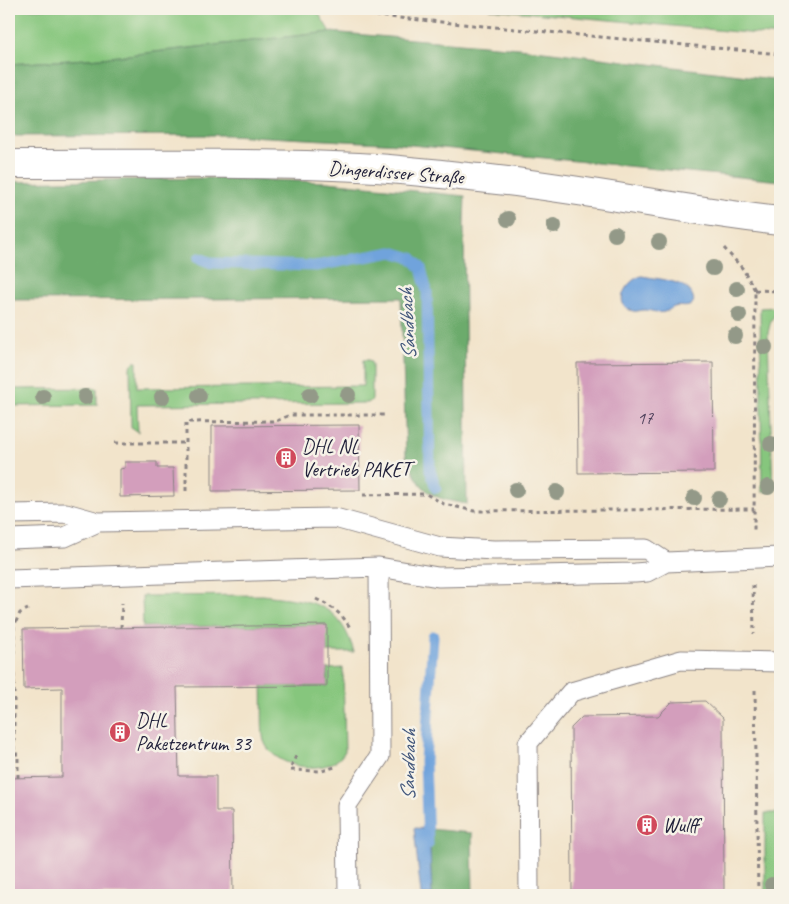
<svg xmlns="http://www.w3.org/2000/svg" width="789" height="904" font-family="Caveat,sans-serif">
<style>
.green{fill:#86c67d;stroke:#54745c}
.forest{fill:#6cab6c;stroke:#476654}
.water{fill:#70a3dc;stroke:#49628c}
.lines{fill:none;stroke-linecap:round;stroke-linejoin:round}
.stream{stroke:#70a3dc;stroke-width:11}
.building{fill:#d39ebc}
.lane-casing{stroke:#8a8383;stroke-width:21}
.street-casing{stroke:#8a8383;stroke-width:30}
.path{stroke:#8a8383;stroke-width:3;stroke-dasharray:4 4;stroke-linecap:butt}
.lane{stroke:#fff;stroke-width:19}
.street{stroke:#fff;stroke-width:28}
.tree{fill:#939988}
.labels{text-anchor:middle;stroke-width:5;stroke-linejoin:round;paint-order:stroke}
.number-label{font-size:18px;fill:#4e415b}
.street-label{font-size:20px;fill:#22223b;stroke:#f7f3e8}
.poi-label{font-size:20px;fill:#22223b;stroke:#f7f3e8;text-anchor:start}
.water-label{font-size:21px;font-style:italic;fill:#41567b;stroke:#f7f3e8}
</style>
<rect width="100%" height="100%" fill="#f7f3e8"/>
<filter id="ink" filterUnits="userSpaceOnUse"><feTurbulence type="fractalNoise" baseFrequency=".02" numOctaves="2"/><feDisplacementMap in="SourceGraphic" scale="10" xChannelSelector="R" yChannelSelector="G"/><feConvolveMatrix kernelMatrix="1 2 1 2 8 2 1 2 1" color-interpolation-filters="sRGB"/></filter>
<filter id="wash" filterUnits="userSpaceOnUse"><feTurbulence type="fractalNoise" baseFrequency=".0096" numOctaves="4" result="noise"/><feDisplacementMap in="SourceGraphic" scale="20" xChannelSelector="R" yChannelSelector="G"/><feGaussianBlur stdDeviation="1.12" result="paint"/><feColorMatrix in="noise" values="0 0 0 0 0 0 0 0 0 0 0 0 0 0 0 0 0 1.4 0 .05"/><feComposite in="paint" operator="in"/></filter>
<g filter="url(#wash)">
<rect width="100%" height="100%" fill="#f2e4cb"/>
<path class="green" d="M9 9H316L330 32 102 58 9 64Z
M490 9H780V36Z
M776 307 777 313 771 320 768 333 773 491 762 492 760 308Z
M363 360H369L372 364V400L368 403 137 405 138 432 131 428 130 367 134 362H137V388L363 386Z
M97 388V405L9 406V389Z
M263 595C309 601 339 600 354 652H327L326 625 143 627 142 596Z
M343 668 345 751C332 778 273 769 264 741 261 731 263 699 262 686H327V669Z
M765 813H780V831L777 837 778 895H765Z"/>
<path class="forest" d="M330 32 519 48 780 80V181L401 144 229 135 9 136V64L102 58Z
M206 178 328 182 465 196 464 226 467 504C428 498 421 492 406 456L401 298 9 300V182Z
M429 829 472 833 473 895H432Z"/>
<path class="water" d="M642 276C656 279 688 280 693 297 694 300 694 302 692 304 687 309 680 305 674 307 671 308 669 310 667 311 658 315 653 310 644 310 640 310 637 312 633 311 611 305 627 279 642 276Z
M414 828 429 829 432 895H421Z"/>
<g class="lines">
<path class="stream" d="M199 258 212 263 316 266 392 252 412 258 421 268 427 292 430 470 436 488
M428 844 425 761 433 636"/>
</g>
<g id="blocks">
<path class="building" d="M713 362 714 472 578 473 577 363Z
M359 425 360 490 212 491V426Z
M125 462H157V468H173L174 496 120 497V469L125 468Z
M327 625V686L177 687 179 776H216V811H232L233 895H9V778L62 777V688L24 689 23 629Z
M705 701 723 718 724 895H572L571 728 582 717 658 716 672 702Z"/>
</g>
</g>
<g filter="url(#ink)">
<use href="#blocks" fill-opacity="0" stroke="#8a8383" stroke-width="1"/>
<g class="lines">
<g class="lane-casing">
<path id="lane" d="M9 514 66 513 98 522 335 518 440 547 494 550 646 549 666 562
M9 539 65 537 98 522
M9 579 379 567 438 577 635 573 647 572 666 562 780 557
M348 895 347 805 380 756 379 567
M529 895 528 743 571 692 681 660 780 662"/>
</g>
<g class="street-casing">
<path id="street" d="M9 164C126 164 243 162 359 167 399 169 440 174 480 178 580 188 679 210 780 221"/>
</g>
<path class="path" d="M361 9 378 16 780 54
M724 248 743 269 755 290 754 531
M755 290 780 291
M115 443H186
M186 491V422L276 421 290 415H384
M363 495 426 494 444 504 474 511 754 509
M753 585 754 634
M316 599C331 606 343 614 350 628
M121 628 122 603
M755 690 758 895
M296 756 290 770 322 771 338 766
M18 778V754H14V626L20 613 28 609"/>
<use href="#lane" class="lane"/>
<use href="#street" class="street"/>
</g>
<g class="tree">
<circle cx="508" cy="219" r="8"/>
<circle cx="554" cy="226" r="8"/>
<circle cx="615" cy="234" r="8"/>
<circle cx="659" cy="242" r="8"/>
<circle cx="713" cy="268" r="8"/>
<circle cx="737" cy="289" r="8"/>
<circle cx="739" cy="315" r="8"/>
<circle cx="735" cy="336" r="8"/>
<circle cx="765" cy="347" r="8"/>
<circle cx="310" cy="395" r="8"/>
<circle cx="348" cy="395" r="8"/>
<circle cx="199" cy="396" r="8"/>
<circle cx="43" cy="397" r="8"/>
<circle cx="85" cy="397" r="8"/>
<circle cx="162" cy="397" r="8"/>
<circle cx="771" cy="444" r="8"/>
<circle cx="768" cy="487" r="8"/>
<circle cx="516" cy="490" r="8"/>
<circle cx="557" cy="492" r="8"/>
<circle cx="694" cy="498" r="8"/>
<circle cx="719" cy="499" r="8"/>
<circle cx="772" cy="885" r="8"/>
</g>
</g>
<defs>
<g id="building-disc" transform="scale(1.125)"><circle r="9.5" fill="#d1495b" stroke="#f7f3e8"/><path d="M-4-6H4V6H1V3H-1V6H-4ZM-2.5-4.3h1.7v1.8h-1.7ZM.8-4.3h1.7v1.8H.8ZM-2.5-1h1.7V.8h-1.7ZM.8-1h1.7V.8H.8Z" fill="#fff"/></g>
</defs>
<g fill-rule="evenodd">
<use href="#building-disc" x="286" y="458"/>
<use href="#building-disc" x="120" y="732"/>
<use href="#building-disc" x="647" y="825"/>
</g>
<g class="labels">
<g class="number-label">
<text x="645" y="424">17</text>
</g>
<g class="street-label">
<text transform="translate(396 172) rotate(4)" y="7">Dingerdisser Straße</text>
</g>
<g class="poi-label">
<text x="302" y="453">DHL NL<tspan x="302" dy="23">Vertrieb PAKET</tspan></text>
<text x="136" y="727">DHL<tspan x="136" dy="23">Paketzentrum 33</tspan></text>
<text x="663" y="832">Wulff</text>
</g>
<g class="water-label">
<text transform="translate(407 324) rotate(-93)" y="7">Sandbach</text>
<text transform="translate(408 765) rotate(-89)" y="7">Sandbach</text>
</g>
</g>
<rect width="789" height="904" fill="none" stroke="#f7f3e8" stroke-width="30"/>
</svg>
